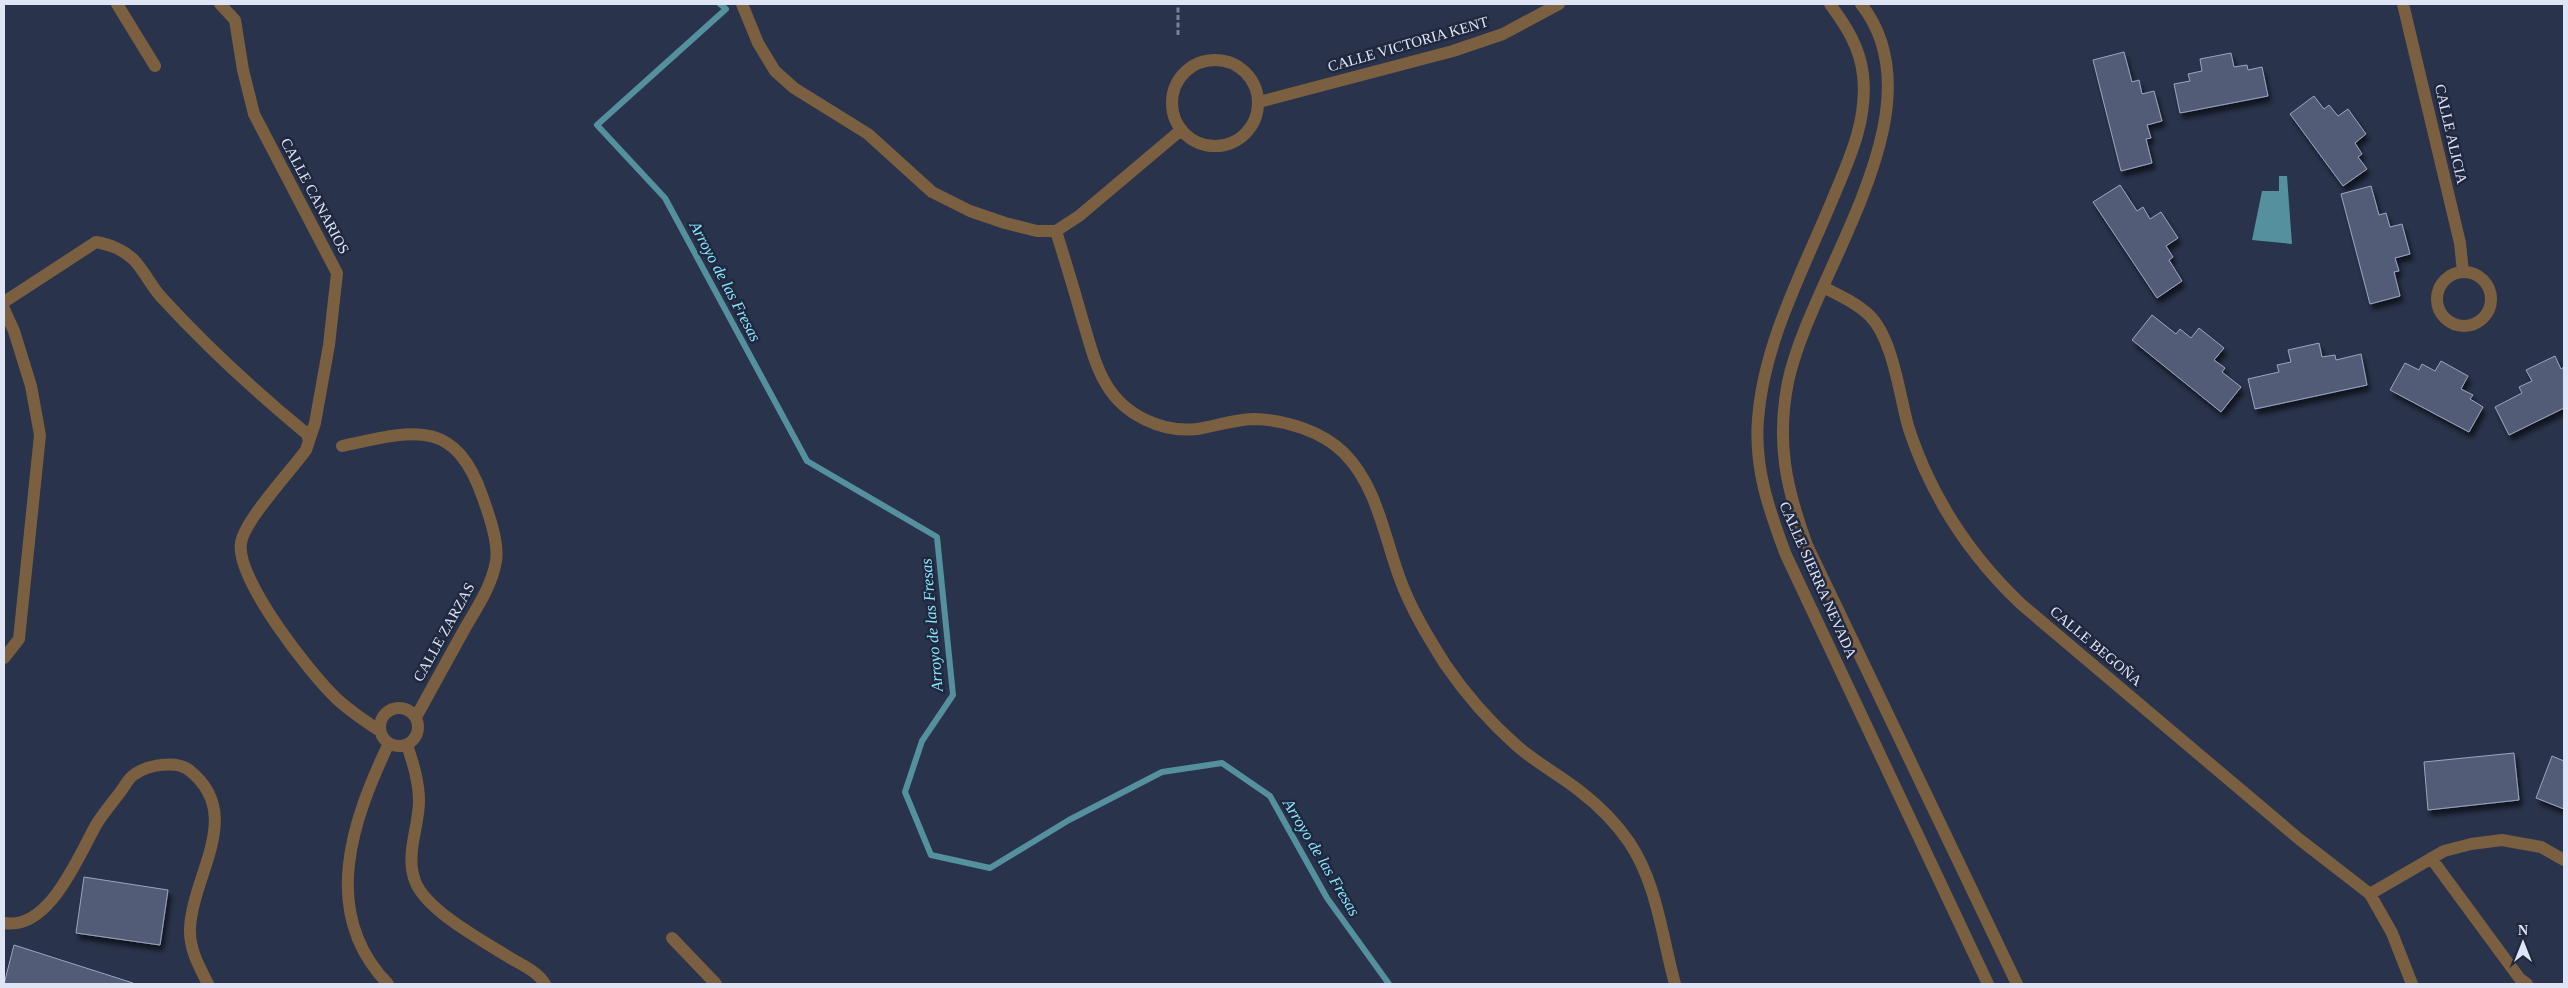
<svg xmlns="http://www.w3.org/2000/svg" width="2568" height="988" font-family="Georgia,serif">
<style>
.water{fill:#54909d}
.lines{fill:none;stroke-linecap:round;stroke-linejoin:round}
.stream{stroke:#54909d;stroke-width:6}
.building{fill:#525c77;stroke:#99a5c3;filter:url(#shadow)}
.path{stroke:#7a8297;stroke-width:3;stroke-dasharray:5 2.5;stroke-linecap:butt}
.minor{stroke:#7b5f41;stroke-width:12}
.labels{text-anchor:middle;stroke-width:5;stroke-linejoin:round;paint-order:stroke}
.street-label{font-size:15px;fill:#dfe5f5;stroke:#202840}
.water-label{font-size:16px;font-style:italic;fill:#88e9fe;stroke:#202840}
</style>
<defs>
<filter id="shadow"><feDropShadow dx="3" dy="5.5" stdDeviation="2.5" flood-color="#0009"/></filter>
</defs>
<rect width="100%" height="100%" fill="#29334b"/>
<path class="water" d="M2279 176H2287L2292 244 2252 240 2262 191H2279Z"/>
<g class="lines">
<path class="stream" d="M720 4 726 9 597 125 665 198 807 461 937 537 953 695 922 741 905 792 931 855 990 868 1069 820 1162 772 1222 763 1270 796 1327 898 1389 984"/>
</g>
<path class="building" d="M2124 52 2132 82 2139 80 2142 94 2154 91 2162 121 2147 125 2151 138 2146 139 2152 163 2121 171 2093 60Z
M2231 53 2234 67 2247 65 2248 70 2262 67 2268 96 2180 113 2174 84 2190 81 2188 74 2202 71 2200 59Z
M2314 96 2324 109 2329 105 2338 116 2348 109 2366 134 2355 143 2362 154 2358 157 2367 169 2343 186 2290 114Z
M2120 185 2137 211 2143 207 2150 219 2161 212 2178 238 2166 246 2173 257 2169 260 2182 281 2157 298 2093 202Z
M2371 186 2379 215 2386 213 2390 227 2402 224 2410 254 2395 258 2399 271 2394 272 2400 296 2370 304 2341 194Z
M2152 315 2176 334 2180 329 2191 338 2199 328 2224 348 2214 360 2225 368 2222 372 2241 387 2221 412 2132 340Z
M2319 343 2322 357 2335 355 2336 360 2361 354 2367 385 2255 409 2248 379 2279 372 2277 365 2291 362 2288 350Z
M2555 356 2561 369 2564 367V408L2509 435 2495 407 2522 393 2519 387 2532 381 2526 370Z
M2441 361 2468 376 2461 389 2473 395 2470 399 2483 407 2469 432 2390 390 2405 363 2419 370 2422 364 2435 371Z
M2514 753 2519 800 2428 810 2424 762Z
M2552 756 2564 761V809L2536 798Z
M84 877 168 890 160 945 76 933Z
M14 945 133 983 132 984H4Z"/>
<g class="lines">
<path class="path" d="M1178 35V4"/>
<path class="minor" d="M117 4 155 66
M220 4 235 20 243 70 254 114 337 273 329 345 315 423 309 441
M742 4 758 43 775 71 794 88 868 134 932 192 970 211 1005 223 1037 231H1056L1079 216 1181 130
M1830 4C1846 26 1860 47 1863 75 1868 119 1850 158 1833 198 1804 269 1764 341 1758 419 1754 468 1769 510 1786 555L1988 984
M1861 4C1944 109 1811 273 1788 382 1776 442 1786 488 1807 545L2017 984
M2403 4 2460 243 2463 272
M1172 103a43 43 0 1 1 86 0a43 43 0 1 1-86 0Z
M1259 102 1453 51 1503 34 1559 4
M1056 231C1065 260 1074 289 1082 318 1089 340 1094 364 1106 384 1124 415 1162 433 1197 429 1216 426 1236 419 1255 419 1285 420 1322 431 1344 453 1377 486 1384 536 1400 579 1411 609 1428 637 1445 664 1464 692 1490 722 1516 745 1536 763 1560 775 1581 792 1599 806 1616 823 1629 842 1657 883 1662 937 1675 984
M2437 299a27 27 0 1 1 54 0a27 27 0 1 1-54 0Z
M1823 287C1839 295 1856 303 1869 315 1892 337 1899 391 1907 422 1911 437 1918 454 1924 468 1947 520 1980 565 2021 604L2299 839 2370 894 2392 933 2412 984
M4 302 96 242C111 245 122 249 133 259 145 271 151 287 163 299 208 348 256 392 307 434L309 441 306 450C290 472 244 521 241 543 235 578 311 675 337 699 351 712 365 721 380 731
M4 309 14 331 31 386 40 435 19 639 4 658
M342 446C412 431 455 416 483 498 489 515 499 543 496 561 492 586 476 609 464 630 448 659 432 688 416 717
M380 727a19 19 0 1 1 38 0a19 19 0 1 1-38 0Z
M407 745C413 763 419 782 419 801 419 827 405 854 415 881 426 911 485 942 512 959 523 965 539 973 545 984
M2431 858 2520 979 2527 984
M2370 894 2444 851 2471 844 2502 840 2541 847 2564 860
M4 923C49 931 78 857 96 825 103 813 113 802 121 791 125 786 129 777 135 774 148 765 176 760 189 770 245 814 193 873 190 928 189 949 199 966 208 984
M672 938 716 984
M388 984C319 913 352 821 389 743"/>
</g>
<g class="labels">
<g class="street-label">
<text transform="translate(1408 44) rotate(-16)" y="5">CALLE VICTORIA KENT</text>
<text transform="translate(2451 134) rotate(77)" y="5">CALLE ALICIA</text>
<text transform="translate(315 196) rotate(62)" y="5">CALLE CANARIOS</text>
<text transform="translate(1818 580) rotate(66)" y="5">CALLE SIERRA NEVADA</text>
<text transform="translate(444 632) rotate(-61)" y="5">CALLE ZARZAS</text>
<text transform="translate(2096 646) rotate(40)" y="5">CALLE BEGOÑA</text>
</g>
<g class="water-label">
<text transform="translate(726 281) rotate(62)" y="6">Arroyo de las Fresas</text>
<text transform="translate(931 625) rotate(-95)" y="6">Arroyo de las Fresas</text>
<text transform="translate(1322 857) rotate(59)" y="6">Arroyo de las Fresas</text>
</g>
</g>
<rect width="2568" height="988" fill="none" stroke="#dfe5f5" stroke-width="10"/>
<g transform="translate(2523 943)" stroke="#202840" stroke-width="4" paint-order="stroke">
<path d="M0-4L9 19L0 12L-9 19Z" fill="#dfe5f5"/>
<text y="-8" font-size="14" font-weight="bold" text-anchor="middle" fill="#dfe5f5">N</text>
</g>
</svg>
